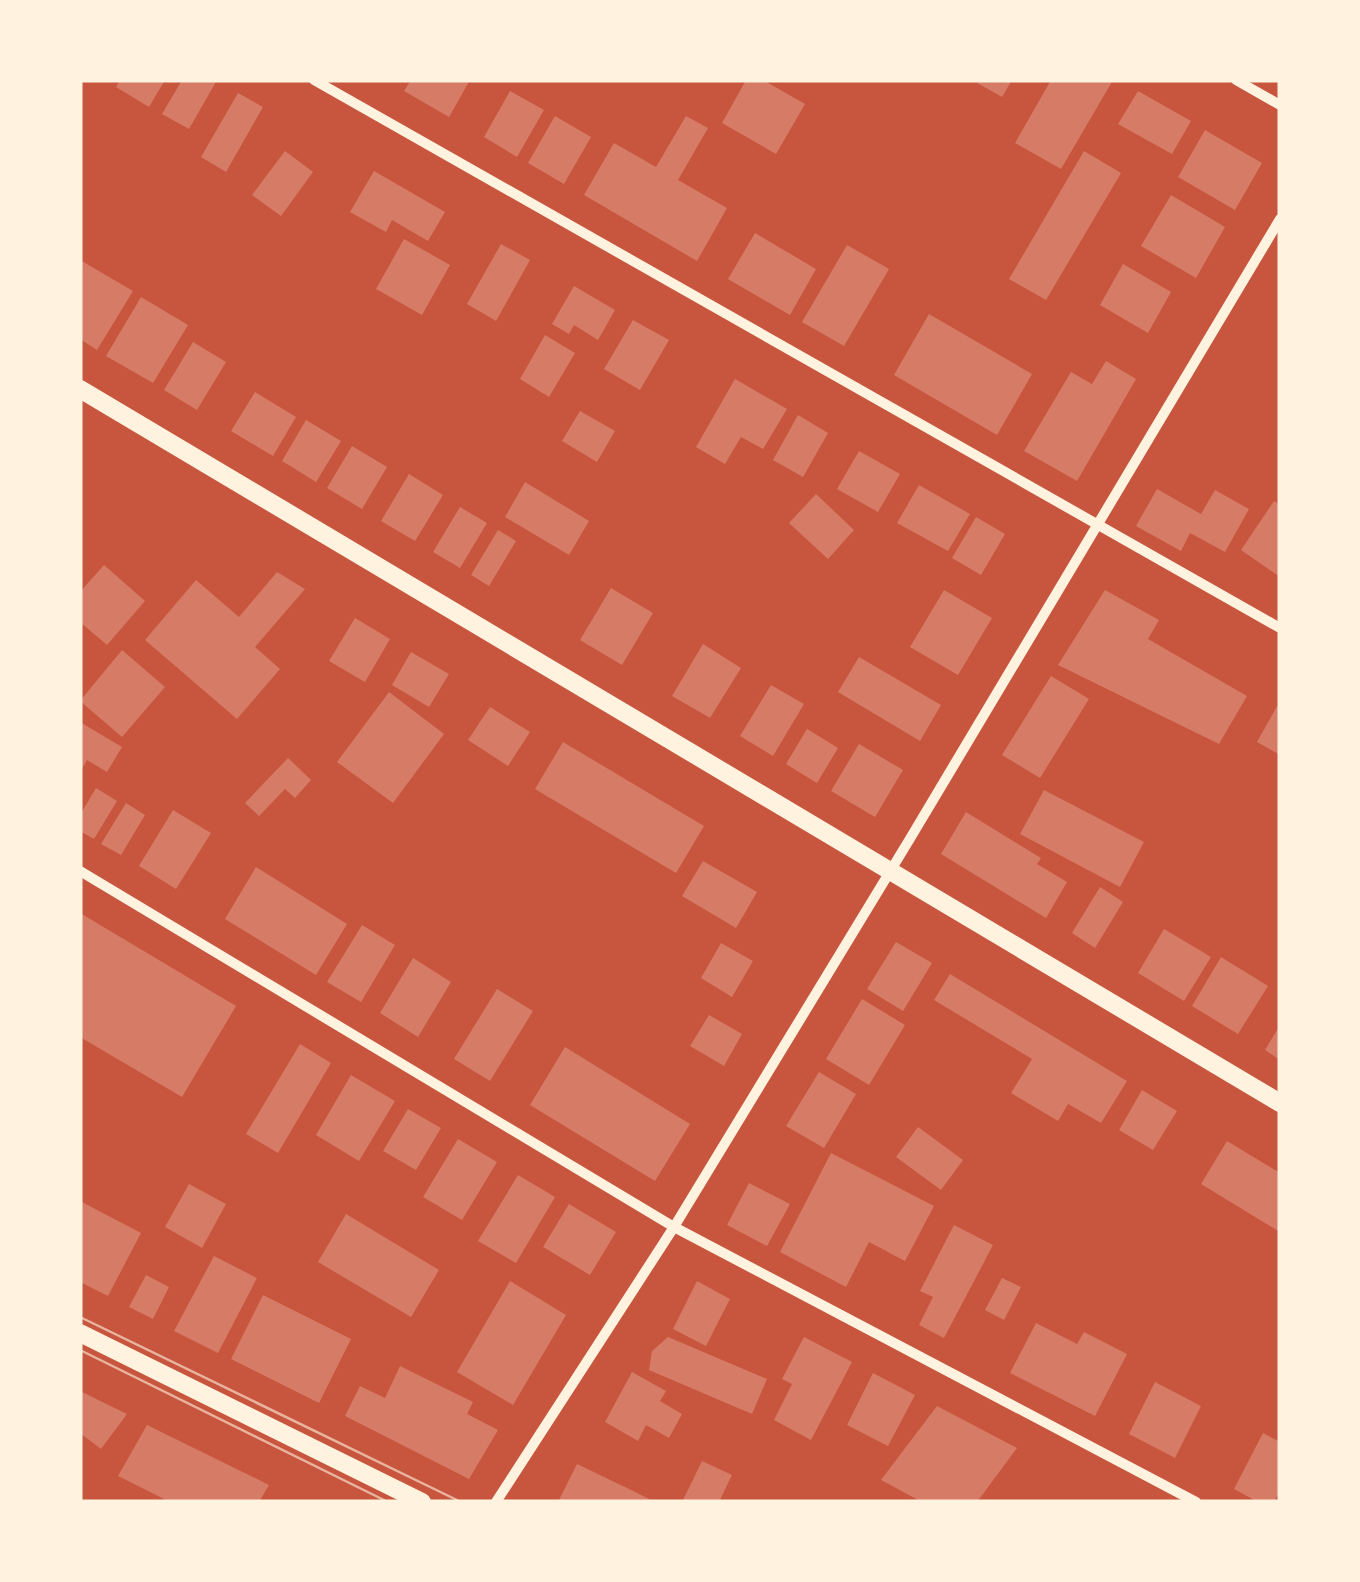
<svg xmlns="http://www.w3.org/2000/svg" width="1360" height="1582" font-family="Rubik,sans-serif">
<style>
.building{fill:#d67c66}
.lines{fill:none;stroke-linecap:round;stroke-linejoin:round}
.minor{stroke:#fff3e0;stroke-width:10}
.tertiary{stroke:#fff3e0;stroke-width:18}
.tram{stroke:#e9b49f;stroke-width:2.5}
</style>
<rect width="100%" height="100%" fill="#c8553d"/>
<path class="building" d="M120 80H165L149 107 116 87Z
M182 80H217L189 129 162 114Z
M411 80H470L449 117 404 91Z
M746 80H763L805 104 776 154 722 123Z
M972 80H1012L1002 97Z
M1051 80H1113L1061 169 1015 143Z
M510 91 544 110 517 157 484 137Z
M1138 91 1191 121 1172 154 1118 124Z
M238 93 263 107 226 172 201 157Z
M555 116 591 137 564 184 528 163Z
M686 116 708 128 678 180 727 208 697 261 584 195 614 143 656 167Z
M1205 130 1262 163 1235 210 1178 177Z
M285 151 313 172 281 216 252 195Z
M1084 151 1121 173 1046 300 1009 279Z
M374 171 445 212 428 241 392 220 386 232 350 212Z
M1171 195 1225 227 1196 278 1141 246Z
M755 233 816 269 790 315 728 279Z
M404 239 450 265 422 315 376 289Z
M501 244 530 260 496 321 467 304Z
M847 245 889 269 844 346 802 322Z
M80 260 133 291 97 350 80 339Z
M1123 264 1171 292 1148 333 1100 305Z
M574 286 615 310 598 340 574 325 569 334 552 324Z
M141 297 188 325 153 383 106 356Z
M929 314 1032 374 997 435 894 375Z
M633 320 669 340 640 390 604 369Z
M545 335 575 353 549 397 520 379Z
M193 342 226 362 197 410 164 390Z
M1106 361 1136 379 1077 481 1024 451 1071 372 1092 384Z
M735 379 787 409 763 449 741 437 725 464 696 447Z
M255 392 296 417 273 456 231 431Z
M580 411 615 431 597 462 562 441Z
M798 415 828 433 803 477 773 460Z
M306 420 341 441 316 482 282 461Z
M352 446 387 467 362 509 327 488Z
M859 451 900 474 878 512 837 489Z
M409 474 443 495 415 541 381 521Z
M525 482 589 521 569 555 505 517Z
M919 485 970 514 948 551 897 523Z
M1157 489 1201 514 1215 490 1249 509 1225 552 1190 533 1181 551 1136 526Z
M816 494 854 530 828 559 789 523Z
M1274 501 1280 505V577L1241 550Z
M460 507 487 523 460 568 433 552Z
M976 517 1005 534 981 575 952 558Z
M498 530 516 541 489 586 471 575Z
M104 565 145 601 107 645 80 622V592Z
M277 572 305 589 255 647 280 669 237 719 145 640 196 580 239 617Z
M611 588 653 613 622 665 580 640Z
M944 590 992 618 958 675 910 647Z
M1105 590 1159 620 1148 639 1247 696 1219 744 1058 665Z
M355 618 390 639 365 682 329 661Z
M703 644 741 668 710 718 672 696Z
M122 650 165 687 122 737 80 701Z
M411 652 449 674 429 707 392 685Z
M859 657 941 705 920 741 838 692Z
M1051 676 1089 699 1040 778 1002 755Z
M771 685 804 704 773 756 740 736Z
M389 692 444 734 393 803 337 762Z
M1280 701V755L1257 742Z
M490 707 530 732 508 766 468 740Z
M80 722 122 747 107 772 87 760 80 772Z
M807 729 838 748 817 783 786 764Z
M563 742 704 826 676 873 535 789Z
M859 744 903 770 875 817 831 791Z
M288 758 311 780 295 798 285 789 259 816 245 803Z
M96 788 117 801 94 839 80 831V815Z
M1044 790 1144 842 1120 887 1020 834Z
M126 803 145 815 121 855 101 844Z
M173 810 211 833 176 889 139 866Z
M966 812 1041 858 1037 864 1067 882 1046 918 941 854Z
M703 861 757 892 736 928 682 896Z
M256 867 347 924 316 975 225 919Z
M1100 887 1123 902 1095 948 1072 933Z
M80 913 236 1006 182 1097 80 1037Z
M362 925 395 945 361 1002 327 982Z
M1164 929 1211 957 1184 1001 1138 973Z
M896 942 932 963 903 1011 867 989Z
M721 943 753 961 732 997 701 978Z
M1221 957 1268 986 1238 1034 1192 1006Z
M413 958 451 982 418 1037 380 1013Z
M950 974 1127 1081 1101 1123 1068 1104 1058 1121 1011 1093 1032 1059 934 1000Z
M497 989 533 1011 490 1081 454 1059Z
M862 999 905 1025 869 1085 826 1059Z
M709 1015 742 1034 724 1066 690 1046Z
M1280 1025V1060L1265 1050Z
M300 1044 331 1063 278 1153 246 1134Z
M565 1047 690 1124 655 1181 530 1105Z
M819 1072 856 1094 824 1148 786 1126Z
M351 1075 395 1101 359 1161 316 1135Z
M1142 1090 1177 1111 1153 1150 1119 1130Z
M408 1109 441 1128 416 1170 383 1151Z
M918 1127 963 1160 941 1190 896 1157Z
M458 1139 497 1162 462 1220 423 1197Z
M1227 1141 1280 1173V1232L1201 1184Z
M831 1153 934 1206 905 1261 869 1242 846 1287 780 1252Z
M518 1175 555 1197 516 1263 478 1241Z
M749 1183 790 1204 767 1246 727 1225Z
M189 1184 226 1204 202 1248 165 1227Z
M80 1201 141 1233 108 1296 80 1282Z
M569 1204 616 1232 590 1275 543 1247Z
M346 1214 439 1270 411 1317 318 1262Z
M954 1225 993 1245 944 1338 919 1325 933 1297 920 1291Z
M214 1256 257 1278 218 1353 174 1331Z
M146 1275 169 1287 153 1319 129 1307Z
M1002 1278 1021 1287 1004 1320 985 1310Z
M510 1281 566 1315 513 1405 457 1372Z
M697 1281 730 1299 706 1346 673 1329Z
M263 1295 351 1339 319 1403 231 1359Z
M1036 1323 1077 1344 1084 1332 1127 1354 1095 1416 1010 1373Z
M668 1337 767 1379 752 1414 649 1370 652 1351Z
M804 1337 852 1362 811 1440 774 1420 792 1384 782 1379Z
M400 1366 473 1402 467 1414 498 1430 469 1479 345 1416 360 1386 385 1398Z
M632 1372 666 1391 660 1401 682 1414 669 1438 646 1425 638 1441 605 1422Z
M873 1373 915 1395 888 1446 847 1425Z
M1155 1382 1201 1406 1175 1458 1129 1434Z
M80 1391 127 1414 101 1449 80 1433Z
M937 1406 1017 1448 977 1502H922L881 1480Z
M147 1425 269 1485 259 1502H170L118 1476Z
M1263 1433 1280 1442V1491L1274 1502H1258L1234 1489Z
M702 1461 732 1475 719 1502H682Z
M577 1464 627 1488 655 1502H558Z"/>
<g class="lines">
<path class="minor" d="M314 80 1280 628
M1236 80 1280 105
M80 871 674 1227 1196 1502
M496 1502 674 1227 911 837 1280 219"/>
<path class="tertiary" d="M80 389 1280 1103
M80 1333 422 1502"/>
<path class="tram" d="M80 1317 461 1502
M80 1350 388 1502"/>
</g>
<rect width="1360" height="1582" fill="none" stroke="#fff3e0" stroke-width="165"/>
</svg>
